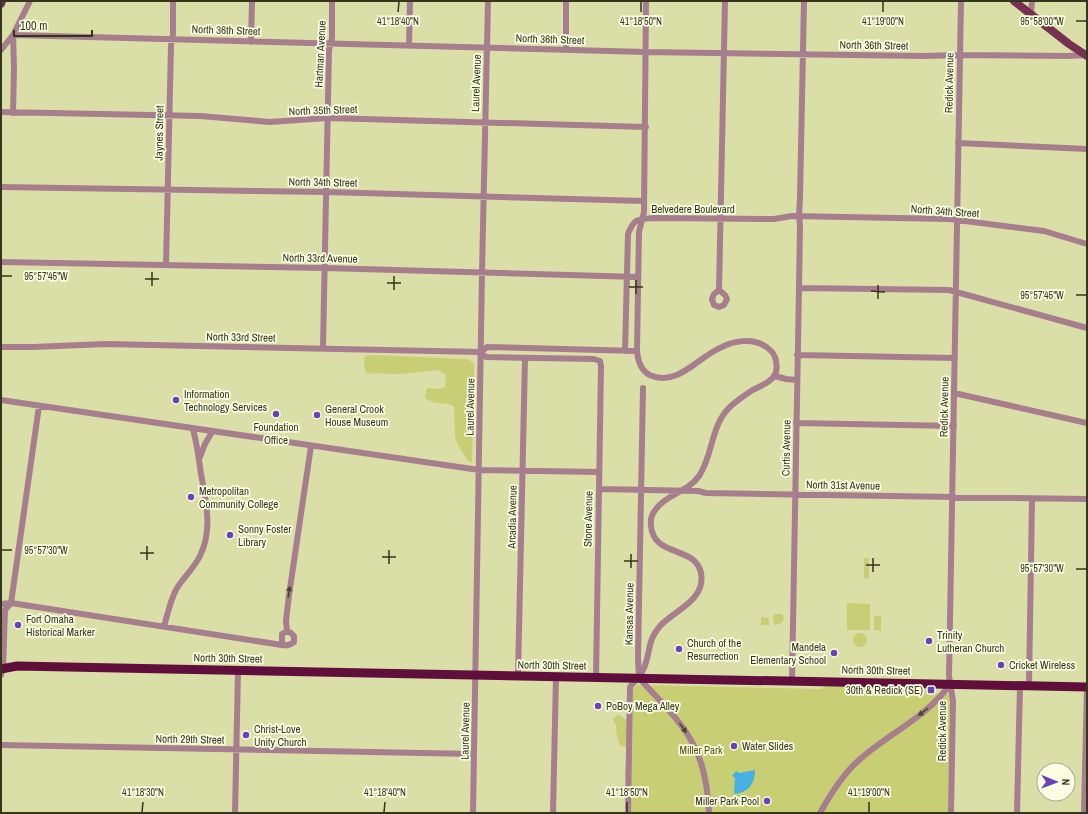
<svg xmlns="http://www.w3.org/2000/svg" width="1088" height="814" font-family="'Archivo Narrow',sans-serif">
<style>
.green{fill:#c7ce73}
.water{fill:#45b0e2}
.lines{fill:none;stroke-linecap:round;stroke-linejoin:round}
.minor{stroke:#a67e8e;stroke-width:6}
.major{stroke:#743151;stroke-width:8}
.highway{stroke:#600f3c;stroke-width:9}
.oneway{fill:#4b4435}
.ticks{fill:none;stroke:#34361f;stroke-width:1.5}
.poi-dot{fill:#6742bb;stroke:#fafee2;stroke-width:1.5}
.labels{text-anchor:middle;stroke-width:3.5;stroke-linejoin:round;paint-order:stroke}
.street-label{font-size:11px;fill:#34361f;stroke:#fafee2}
.poi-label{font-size:11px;fill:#34361f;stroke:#fafee2;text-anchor:start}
.park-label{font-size:11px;fill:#53570e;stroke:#fafee2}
.ticks-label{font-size:10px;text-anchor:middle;fill:#34361f;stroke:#fafee2;stroke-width:3.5;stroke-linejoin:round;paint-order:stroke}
</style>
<rect width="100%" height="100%" fill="#dadfa7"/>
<path class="green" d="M370 355 467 359 474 363 472 463 468 461 458 445 455 437 454 406C443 401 436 406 425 398L426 391 428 388 439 389 445 387 446 375 439 370 400 374 366 373 364 364 365 356Z
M864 558H869V579L864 578Z
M847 603 870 604V630H847Z
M774 614H781L783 615 784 619 782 623 774 625 773 616Z
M874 616H881V631L874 630Z
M761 617 769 618V625H761Z
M853 640a7 7 0 1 1 14 0a7 7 0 1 1-14 0Z
M637 685 821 689 827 685 894 687 896 690H930L935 693 948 694 950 700 949 761 953 765 954 772 949 777 948 813H626V780C622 775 628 756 629 748L621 746C617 739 616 733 616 725L614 722 613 719 616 716 619 715 632 724 633 689Z"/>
<path class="water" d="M755 770C755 784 748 793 734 794L735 778 732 776 736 771 739 773Z"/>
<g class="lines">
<path class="minor" d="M1031 14 1032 1
M251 42 252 1
M409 46 410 1
M1 50 13 35 30 1
M566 50V1
M1 112 200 116 270 122 327 118 646 127
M13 113 14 67 13 35 645 52 924 56 960 55 1068 56 1087 55
M958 143 1087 149
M1 187 326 192 644 201
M1 262 325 268 638 277
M166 265 171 45 173 34V1
M799 288 949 290 1087 328
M719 290 725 1
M719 290 725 295 727 299 724 305 719 307 714 305 712 299 714 294Z
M1 347H33L106 344 481 352 486 357 594 359 600 361 601 366 596 677
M323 348 329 50 332 38V1
M625 351 628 234C634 218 638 219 655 218L774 219 792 216 949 219 1044 231 1087 244
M481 352 487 347 637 351
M797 355 955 358
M775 376 786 379 797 380
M954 393 1087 423
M1 400 479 470 599 472
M796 423 954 426
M200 457 205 444 212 432
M599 489 698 491 706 493 1087 499
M1 604 11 603 282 645C287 646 290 645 294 642V636L291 633 287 631 282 634V645
M164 626C168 614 170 600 177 588 184 577 194 568 200 556 213 530 206 502 201 474 199 459 197 444 193 429
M287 631 286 621 289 595 311 446
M1 675 3 669 5 610 11 603 39 406
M518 676 525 358
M639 678 638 658 643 388
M639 678C657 698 679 718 692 742 704 763 708 789 709 813
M792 681 799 288 800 226 799 216 800 197 804 1
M1029 685 1032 499
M1 745 474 754
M235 813 238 671
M473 813 482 272 488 1
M553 813 556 677
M628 813 630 687C635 680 641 676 644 668 651 651 647 641 660 626 675 610 706 600 701 573 695 545 654 558 651 526 650 520 652 514 656 509 667 494 688 492 699 476 714 454 710 424 732 405 738 400 745 395 751 391 758 387 770 383 774 376 777 372 777 366 776 361 775 354 769 348 763 345 751 338 734 341 722 347 699 356 679 386 652 376 641 372 638 362 637 351L639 232 644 212 646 1
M820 813C830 795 842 775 858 761 886 735 928 717 950 684
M951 813 953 701 949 676 961 1
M1017 813 1020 685
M1084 813 1087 687"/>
<path class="major" d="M1014 1 1069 44 1087 56
M1 4 2 1"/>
<path class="highway" d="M1 669 17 666 1087 687"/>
</g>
<defs><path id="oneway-solid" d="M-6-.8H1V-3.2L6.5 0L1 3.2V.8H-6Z"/></defs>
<g class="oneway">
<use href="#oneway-solid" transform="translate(289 592) rotate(-82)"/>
<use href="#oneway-solid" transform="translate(923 712) rotate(143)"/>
<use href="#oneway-solid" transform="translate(683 728) rotate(54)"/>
</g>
<path class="ticks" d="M398 12 399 2M641 12V2M883 12V2M1076 21H1086M2 276H12M145 279H159M387 283H401M152 286V272M629 287H643M394 290V276M871 291 885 292M636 294V280M1076 295H1086M878 299V285M2 550H12M140 553H154M382 557H396M147 560V546M624 561H638M389 564V550M866 565H880M631 568V554M1076 569H1086M873 572V558M142 812 143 802M384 812 385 802M627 812V802M869 812V802"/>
<g class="poi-dot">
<circle cx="176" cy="400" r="4"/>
<circle cx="276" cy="414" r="4"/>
<circle cx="317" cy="415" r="4"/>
<circle cx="191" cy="497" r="4"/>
<circle cx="230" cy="535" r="4"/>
<circle cx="18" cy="625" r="4"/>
<circle cx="929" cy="641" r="4"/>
<circle cx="679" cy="649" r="4"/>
<circle cx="834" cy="653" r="4"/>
<circle cx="1001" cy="665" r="4"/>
<rect x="927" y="686" width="8" height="8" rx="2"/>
<circle cx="598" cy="706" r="4"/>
<circle cx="246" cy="735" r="4"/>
<circle cx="734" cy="746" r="4"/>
<circle cx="767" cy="801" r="4"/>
</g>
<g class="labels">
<g class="street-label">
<text transform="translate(226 30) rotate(2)" y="4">North 36th Street</text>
<text transform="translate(550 39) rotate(2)" y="4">North 36th Street</text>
<text transform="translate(874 45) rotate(1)" y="4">North 36th Street</text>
<text transform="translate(320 54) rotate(-87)" y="4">Hartman Avenue</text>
<text transform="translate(476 83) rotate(-88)" y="4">Laurel Avenue</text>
<text transform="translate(949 83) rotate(-89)" y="4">Redick Avenue</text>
<text transform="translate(323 110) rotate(-2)" y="4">North 35th Street</text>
<text transform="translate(159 133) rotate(-89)" y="4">Jaynes Street</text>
<text transform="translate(323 182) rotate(1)" y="4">North 34th Street</text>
<text x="693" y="213">Belvedere Boulevard</text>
<text transform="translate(945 211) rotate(4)" y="4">North 34th Street</text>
<text transform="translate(320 258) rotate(1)" y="4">North 33rd Avenue</text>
<text transform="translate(241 337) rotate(1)" y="4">North 33rd Street</text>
<text transform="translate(470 407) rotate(-89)" y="4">Laurel Avenue</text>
<text transform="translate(944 407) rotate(-89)" y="4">Redick Avenue</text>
<text transform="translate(786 448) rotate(-89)" y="4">Curtis Avenue</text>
<text transform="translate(843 485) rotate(1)" y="4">North 31st Avenue</text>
<text transform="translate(512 517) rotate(-89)" y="4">Arcadia Avenue</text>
<text transform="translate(588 519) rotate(-89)" y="4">Stone Avenue</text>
<text transform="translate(629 614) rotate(-89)" y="4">Kansas Avenue</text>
<text transform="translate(228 658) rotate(1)" y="4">North 30th Street</text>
<text transform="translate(552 665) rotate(1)" y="4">North 30th Street</text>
<text transform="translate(876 670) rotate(1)" y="4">North 30th Street</text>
<text transform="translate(465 731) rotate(-89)" y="4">Laurel Avenue</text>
<text transform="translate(942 731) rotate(-90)" y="4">Redick Avenue</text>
<text transform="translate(190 739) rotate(1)" y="4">North 29th Street</text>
</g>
<g class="poi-label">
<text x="184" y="398">Information<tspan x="184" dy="13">Technology Services</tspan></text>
<text x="325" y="413">General Crook<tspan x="325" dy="13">House Museum</tspan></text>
<text x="276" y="431" text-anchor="middle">Foundation<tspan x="276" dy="13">Office</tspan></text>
<text x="199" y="495">Metropolitan<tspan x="199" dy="13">Community College</tspan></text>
<text x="238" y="533">Sonny Foster<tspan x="238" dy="13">Library</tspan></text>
<text x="26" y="623">Fort Omaha<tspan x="26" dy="13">Historical Marker</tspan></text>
<text x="937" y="639">Trinity<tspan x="937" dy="13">Lutheran Church</tspan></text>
<text x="687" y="647">Church of the<tspan x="687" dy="13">Resurrection</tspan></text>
<text x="826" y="651" text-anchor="end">Mandela<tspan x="826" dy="13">Elementary School</tspan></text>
<text x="1009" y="669">Cricket Wireless</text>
<text x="923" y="694" text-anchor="end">30th &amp; Redick (SE)</text>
<text x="606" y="710">PoBoy Mega Alley</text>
<text x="254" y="733">Christ-Love<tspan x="254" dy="13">Unity Church</tspan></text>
<text x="742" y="750">Water Slides</text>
<text x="759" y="805" text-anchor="end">Miller Park Pool</text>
</g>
<g class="park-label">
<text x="701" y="754">Miller Park</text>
</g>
</g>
<g class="ticks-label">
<text x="1042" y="25">95°58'00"W</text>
<text x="398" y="25">41°18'40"N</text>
<text x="641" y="25">41°18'50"N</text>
<text x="883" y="25">41°19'00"N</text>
<text x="46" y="280">95°57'45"W</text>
<text x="1042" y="299">95°57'45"W</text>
<text x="46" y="554">95°57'30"W</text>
<text x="1042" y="572">95°57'30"W</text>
<text x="143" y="796">41°18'30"N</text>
<text x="385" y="796">41°18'40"N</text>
<text x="627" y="796">41°18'50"N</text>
<text x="869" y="796">41°19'00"N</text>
</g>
<rect width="1088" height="814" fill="none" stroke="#34361f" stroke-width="4"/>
<g transform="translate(1056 782) rotate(91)"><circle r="19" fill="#fafee2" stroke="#abae94"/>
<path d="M0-3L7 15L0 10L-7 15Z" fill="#6742bb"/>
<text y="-6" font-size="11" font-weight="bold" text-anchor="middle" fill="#34361f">N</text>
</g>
<path d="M14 30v6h78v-6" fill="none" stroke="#34361f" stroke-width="2"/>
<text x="20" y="30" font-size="12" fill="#34361f" stroke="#fafee2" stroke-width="3" paint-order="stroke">100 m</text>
</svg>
